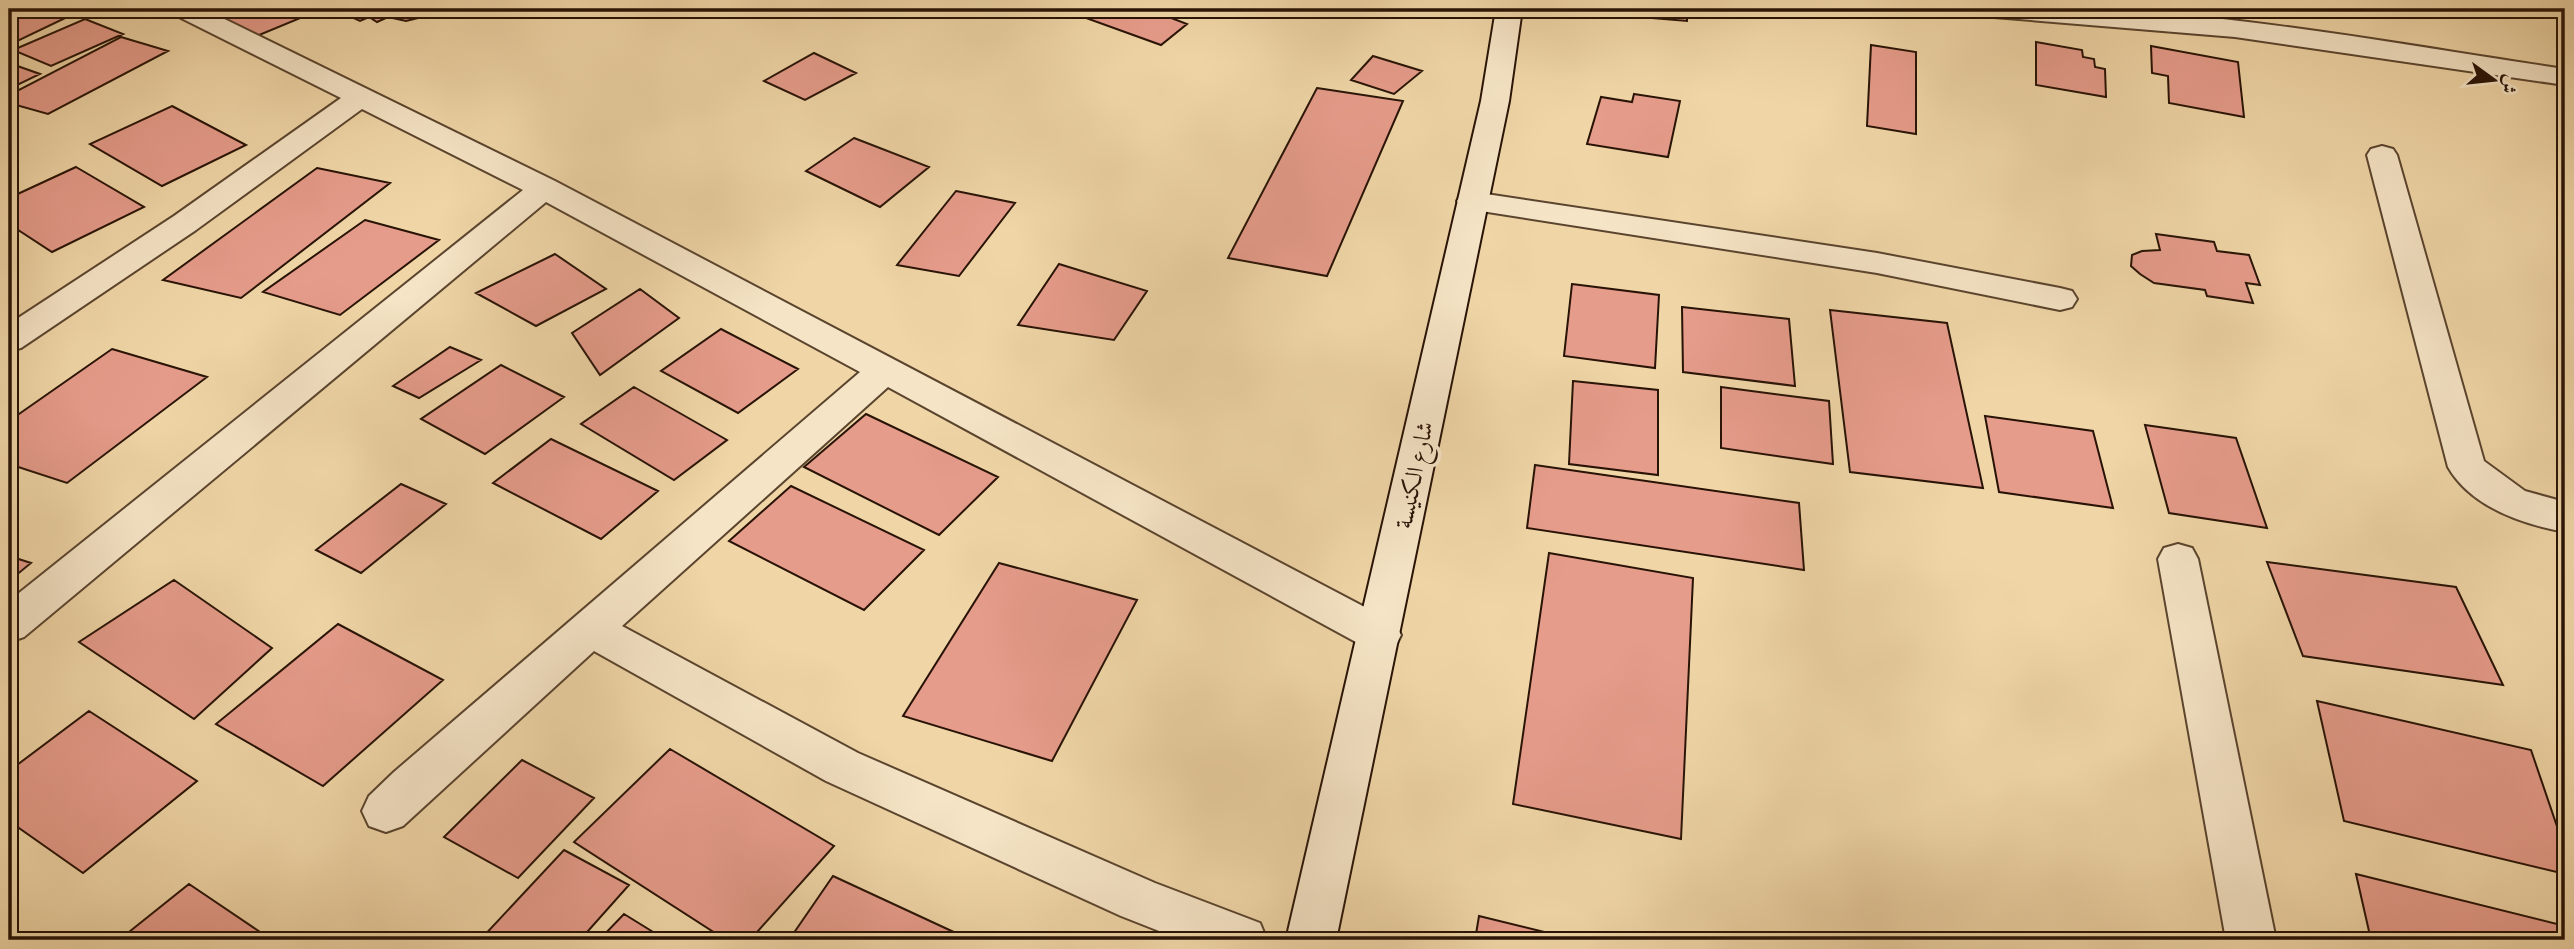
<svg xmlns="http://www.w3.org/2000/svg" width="2574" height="949" font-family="'EB Garamond',Amiri,serif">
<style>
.building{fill:#e69c8b;stroke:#281306;stroke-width:2}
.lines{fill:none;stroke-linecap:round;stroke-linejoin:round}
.minor-casing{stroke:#5a442e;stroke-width:4}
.secondary-casing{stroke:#281306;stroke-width:4}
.minor{fill:#f5e4c6;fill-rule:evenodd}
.secondary{fill:#f5e4c6;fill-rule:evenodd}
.labels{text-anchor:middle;stroke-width:7;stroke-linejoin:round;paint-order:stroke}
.street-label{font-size:24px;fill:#281306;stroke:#f5e4c6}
</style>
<rect width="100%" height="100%" fill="#f0d6a7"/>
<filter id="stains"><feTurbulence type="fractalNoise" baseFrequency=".00286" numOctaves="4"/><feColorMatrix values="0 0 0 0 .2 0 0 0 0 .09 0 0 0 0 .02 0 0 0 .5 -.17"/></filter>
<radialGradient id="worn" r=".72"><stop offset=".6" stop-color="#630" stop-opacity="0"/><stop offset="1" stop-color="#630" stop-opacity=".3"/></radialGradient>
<path class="building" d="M9 9H84L9 45Z
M209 9H299L310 14 252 38 203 11Z
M432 9 422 17 406 21 388 17 377 22 369 17 360 21 336 10Z
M1099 9H1148L1187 24 1161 45 1086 18Z
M1556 9H1687V21L1556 10Z
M85 19 123 34 51 66 13 50Z
M121 37 168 51 48 114 9 103V95Z
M2036 42 2082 50 2083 57 2094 59 2095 67 2105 69 2106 97 2036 85Z
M1871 45 1916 52V134L1867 126Z
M2151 46 2238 62 2244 117 2169 103 2168 76 2152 73Z
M814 53 856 73 805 100 764 81Z
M1373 56 1422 71 1394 94 1351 80Z
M9 63 40 74 9 89Z
M1317 88 1403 101 1327 276 1228 258Z
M1634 94 1680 101 1668 157 1587 144 1601 97 1632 102Z
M172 106 246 145 162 186 90 144Z
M854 138 929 167 880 207 806 171Z
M76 167 144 207 52 252 9 224V198Z
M317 168 390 183 241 298 163 280Z
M956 191 1015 203 959 276 897 265Z
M365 220 439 240 340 315 263 292Z
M2156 234 2214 242 2217 251 2249 255 2260 285 2246 283 2253 303 2207 296 2205 290 2154 283 2140 274 2131 266 2132 255 2142 251 2160 250Z
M555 254 606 289 536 326 476 293Z
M1059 264 1147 291 1114 340 1018 325Z
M1572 284 1659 295 1655 368 1564 356Z
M640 289 679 318 600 375 572 333Z
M1682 307 1789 319 1795 386 1683 372Z
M1830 310 1947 323 1983 488 1850 472Z
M721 329 798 369 738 413 661 371Z
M450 347 481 360 419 398 393 386Z
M112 349 207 377 67 483 9 464V421Z
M501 365 564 397 485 454 421 419Z
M1573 381 1658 390V475L1569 464Z
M634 387 727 440 674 480 581 424Z
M1721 387 1829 401 1833 464 1721 448Z
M866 414 998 477 939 535 804 467Z
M1985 416 2093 431 2113 508 1999 492Z
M2145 425 2236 438 2267 528 2169 513Z
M551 439 658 491 601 539 493 483Z
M1535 465 1799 503 1804 570 1527 528Z
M401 484 446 504 361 573 316 550Z
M791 486 924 550 864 610 729 541Z
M1549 553 1693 578 1681 839 1513 804Z
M9 556 31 563 9 581Z
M2267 562 2456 587 2503 685 2303 656Z
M999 563 1137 600 1052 761 903 716Z
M174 580 272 648 194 719 79 642Z
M338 624 443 680 323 786 216 724Z
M2317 701 2531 750 2565 850V874L2344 821Z
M89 711 197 781 83 873 9 821V771Z
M670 749 834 846 750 940H726L574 842Z
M522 760 594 798 518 878 444 837Z
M564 850 629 885 580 940H480Z
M2356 874 2565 926V940H2371Z
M833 876 971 940H789Z
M189 884 272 940H119Z
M624 914 666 940H599Z
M1479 916 1577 940H1475Z"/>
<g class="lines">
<g class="minor-casing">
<path id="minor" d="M171 9H204L555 181 1395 623 1401 635 1395 647 1380 652 1365 647 888 387 622 626 858 753 1155 883 1260 923 1267 940H1182L1121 916 826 781 594 651 403 826 386 832 369 826 362 811 369 796 394 772 860 372 546 202 24 637 9 642V601L523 190 362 109 196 230 21 348 9 351V324L174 216 341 98 175 15Z
M1981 9C2174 0 2374 41 2565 69V85L2235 37 1994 17 1985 15Z
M2382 146 2393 149 2397 155 2484 461 2525 491 2565 502V532C2522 524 2471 507 2448 467L2367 155 2371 149Z
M1473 192 1877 253 2060 288 2072 291 2077 299 2072 307 2060 310 1877 273 1462 208 1457 201 1462 194Z
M2178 544 2192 548 2198 559 2276 940H2226L2158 559 2164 548Z"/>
</g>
<g class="secondary-casing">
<path id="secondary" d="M1496 9H1522L1509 101 1336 940H1286L1481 101Z"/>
</g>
<use href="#minor" class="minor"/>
<use href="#secondary" class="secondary"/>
</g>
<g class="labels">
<g class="street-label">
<text transform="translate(1414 475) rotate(-78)" y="8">شارع الكنيسة</text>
</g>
</g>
<rect width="2574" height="949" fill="none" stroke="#f0d6a7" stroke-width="35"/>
<rect x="10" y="10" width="2553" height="928" fill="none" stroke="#281306" stroke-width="3.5"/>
<rect x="18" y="18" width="2539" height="914" fill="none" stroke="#281306" stroke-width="2"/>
<g transform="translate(2494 80) rotate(105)" stroke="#f5e4c6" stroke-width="5" paint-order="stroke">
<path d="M0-5L12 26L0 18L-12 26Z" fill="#281306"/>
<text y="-10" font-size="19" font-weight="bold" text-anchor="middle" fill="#281306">ش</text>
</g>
<rect width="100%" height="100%" filter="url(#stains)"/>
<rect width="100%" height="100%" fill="url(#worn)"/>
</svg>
